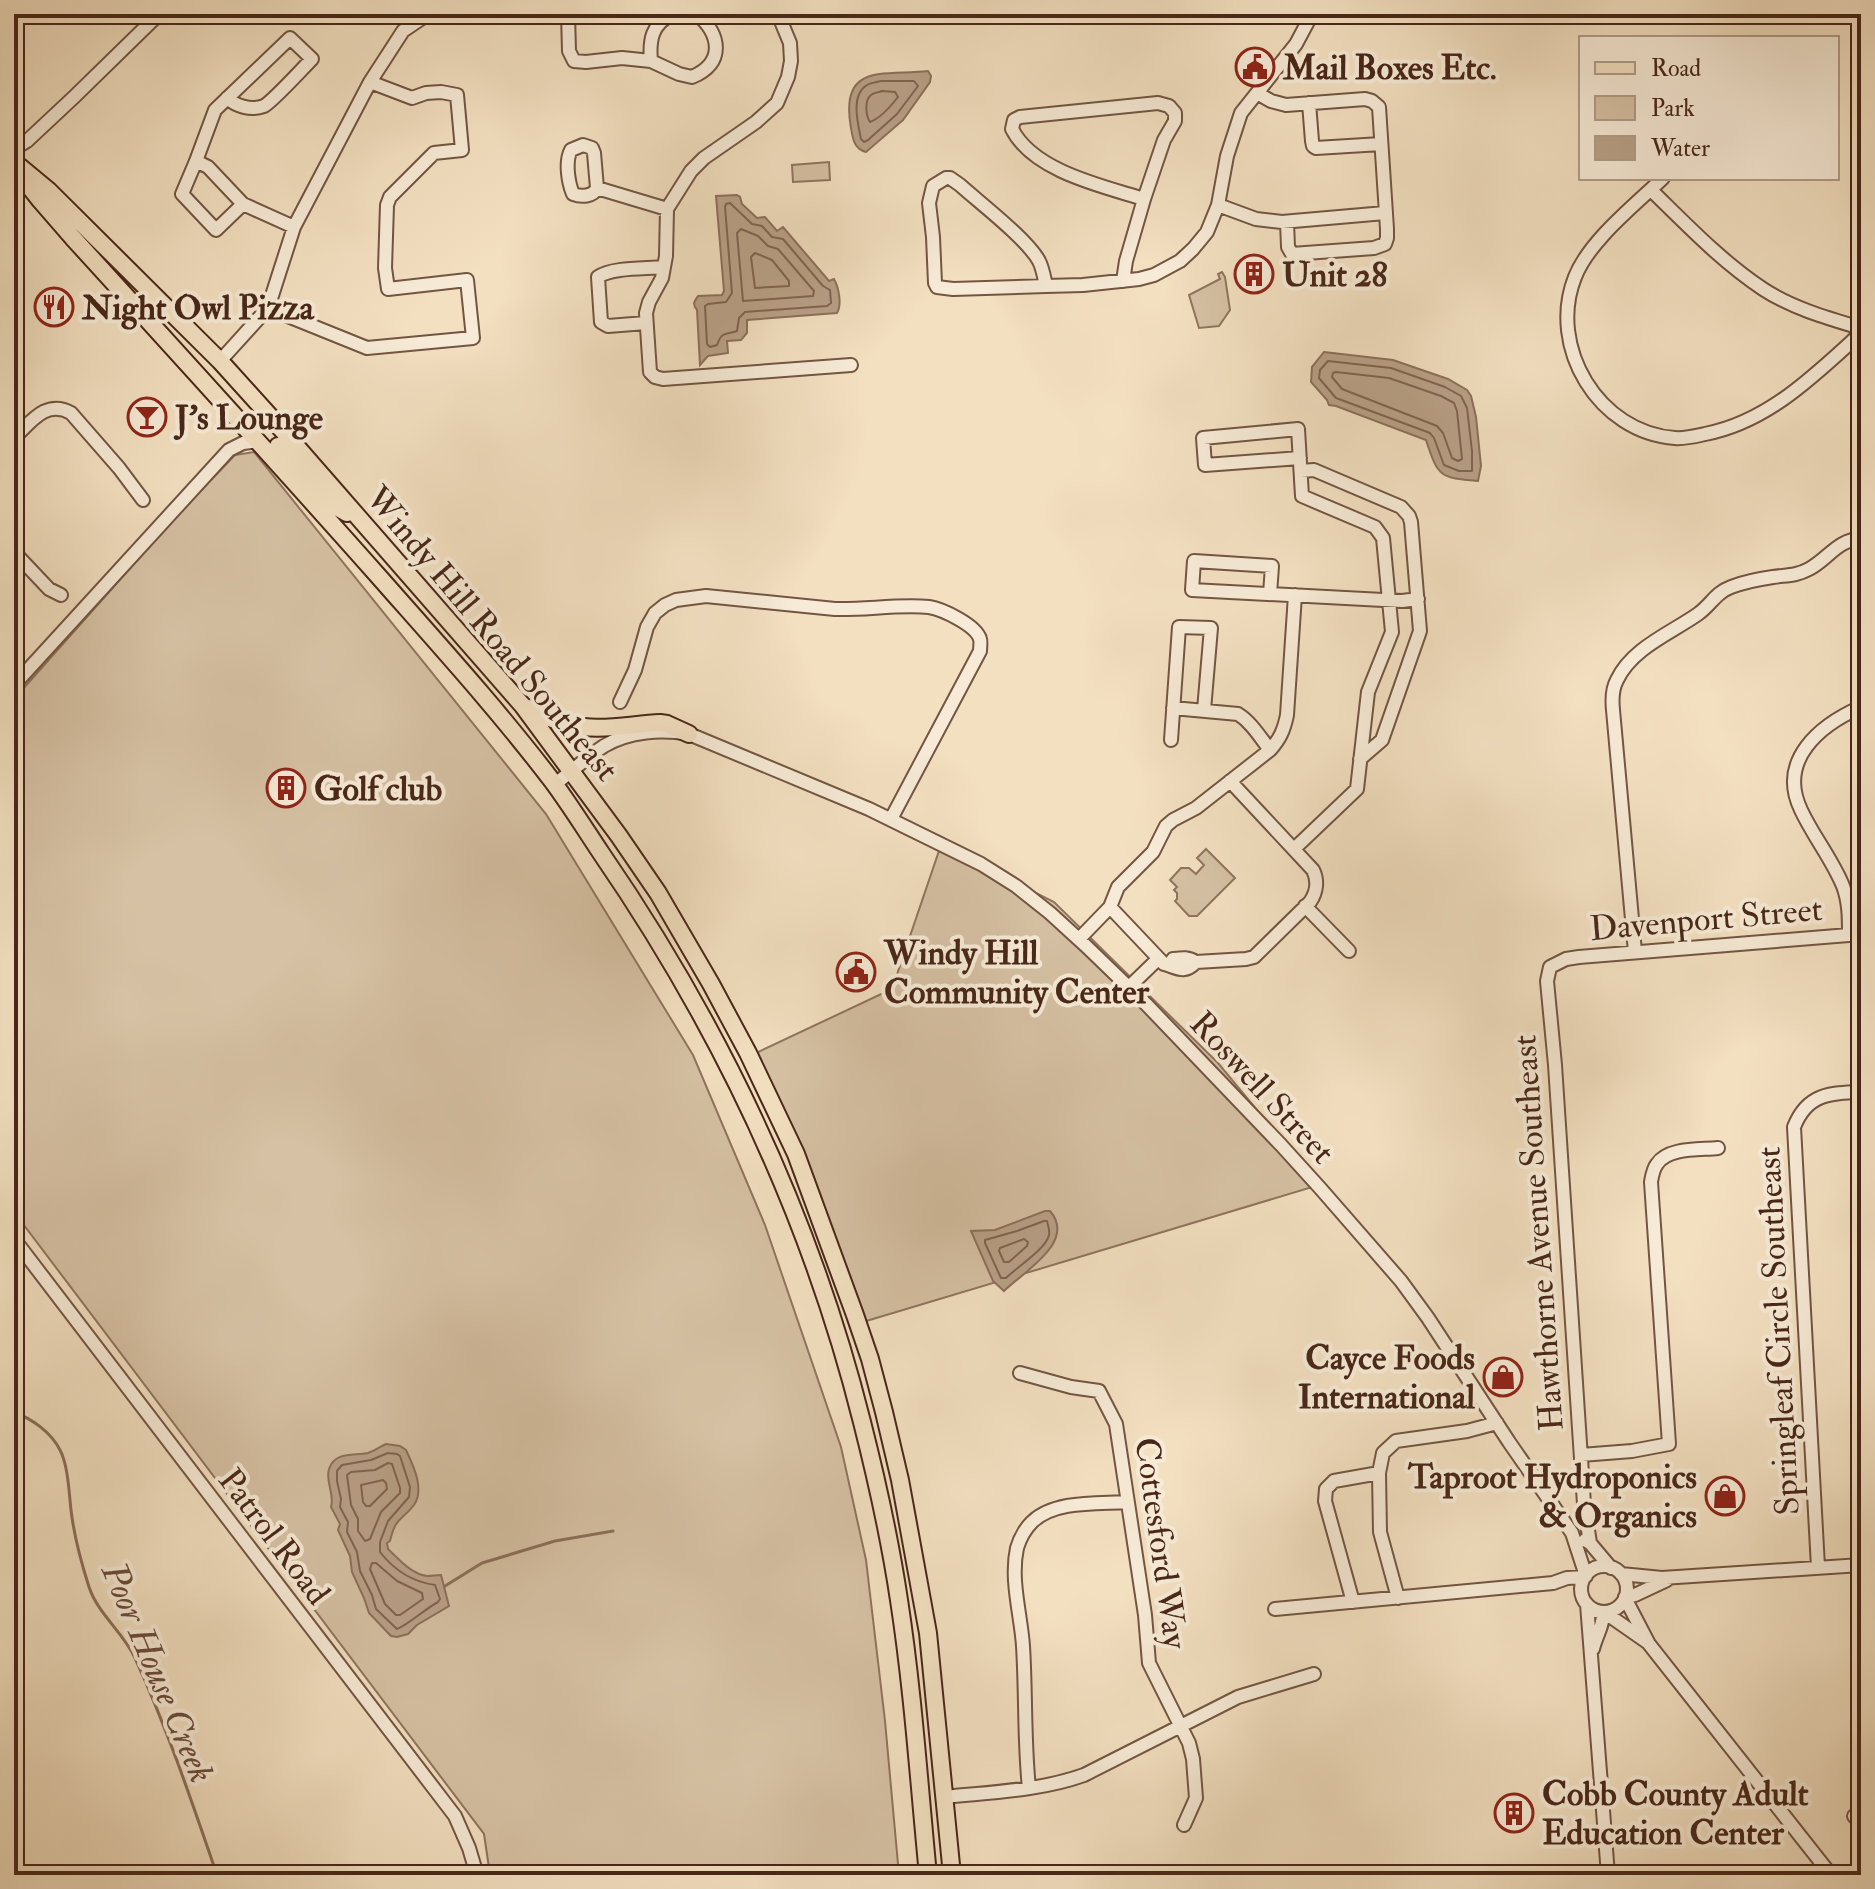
<svg xmlns="http://www.w3.org/2000/svg" width="1875" height="1889" font-family="'IM FELL Double Pica',serif">
<style>
.green{fill:#d6c1a4;stroke:#8f745e;stroke-width:2}
.water{fill:#b9a188;stroke:#8c705b;stroke-width:2}
.lines{fill:none;stroke-linecap:round;stroke-linejoin:round}
.shore{stroke:#806450;stroke-width:2}
.stream{stroke:#8c705b;stroke-width:3}
.minor-casing{stroke:#735542;stroke-width:16}
.major-casing{stroke:#482718;stroke-width:20}
.minor{stroke:#f7ebd7;stroke-width:12}
.major{stroke:#f3e0c1;stroke-width:16}
.labels{text-anchor:middle;stroke-width:8;stroke-linejoin:round;paint-order:stroke}
.poi-label{font-size:34px;font-weight:bold;fill:#482718;stroke:#f7ebd7;text-anchor:start}
.street-label{font-size:34px;fill:#482718;stroke:#f7ebd7}
.water-label{font-size:36px;font-style:italic;fill:#6a4c3a;stroke:#f7ebd7}
</style>
<rect width="100%" height="100%" fill="#f3e0c1"/>
<filter id="stains"><feTurbulence type="fractalNoise" baseFrequency=".0025" numOctaves="4"/><feColorMatrix values="0 0 0 0 .2 0 0 0 0 .09 0 0 0 0 .02 0 0 0 .5 -.17"/></filter>
<radialGradient id="worn" r=".72"><stop offset=".6" stop-color="#630" stop-opacity="0"/><stop offset="1" stop-color="#630" stop-opacity=".3"/></radialGradient>
<path class="green" d="M829 162 830 180 793 182 792 165Z
M1222 272 1225 277 1230 310 1219 326 1199 328 1189 295 1220 279 1218 274Z
M254 452 546 814 693 1055 765 1225 841 1447 866 1560 885 1721 899 1875H490L484 1834 14 1212V699L180 512 235 455Z
M941 845 1054 902 1218 1063 1319 1185 863 1322 810 1169 788 1119 756 1053 892 989Z
M1206 849 1235 878 1197 916H1189L1175 901 1177 899V893L1174 890 1177 887 1170 880 1181 868H1189L1196 874 1204 865 1197 858Z"/>
<path class="water" d="M928 71 931 76 930 82 903 120 866 152C854 149 853 139 851 128 839 62 884 76 928 71Z
M737 195 740 197 742 204 757 218 765 217 777 231 783 227 829 281 834 279C839 288 842 305 837 313L747 320V333L741 340 727 341 728 353 708 356 700 365 697 310C692 304 694 302 698 296L722 295 724 291 716 196Z
M1324 352 1393 360 1448 379 1467 390 1471 396 1476 417 1481 466 1478 481C1440 478 1438 477 1426 440L1336 406 1329 405 1327 400 1311 382 1312 367Z
M1045 1211H1050C1077 1242 1023 1272 1004 1291L993 1281 971 1231 995 1230Z
M386 1444 400 1446 406 1450C413 1465 425 1489 414 1505 401 1522 396 1516 390 1541L387 1543 388 1549C399 1559 411 1574 427 1576 432 1576 436 1575 441 1575L449 1606 417 1625 408 1634 397 1637 391 1636 369 1613 364 1598 352 1572 350 1556 338 1530 340 1524 331 1507C335 1494 325 1482 329 1469 335 1451 354 1456 368 1453 374 1451 380 1447 386 1444Z"/>
<g class="lines">
<path class="shore" d="M881 81H914L918 86 897 114 868 140 864 142 861 139C858 124 850 95 867 85 868 84 880 81 881 81Z
M882 91 895 92 898 97C891 106 881 118 870 122 866 116 864 101 871 95 873 93 880 92 882 91Z
M730 203 752 224 762 226 772 237 783 239 823 286 830 290 831 303 827 306 745 312 739 318 737 331C725 335 722 331 717 345L710 347 707 344 705 306 708 304 726 302 732 293 725 207 726 204Z
M741 229 758 236 768 246 778 249 814 291 813 296 743 301 737 233Z
M755 253 772 260 789 281V286L755 288 751 257Z
M1328 361 1391 368 1445 387 1461 396 1467 408 1472 451V471H1459L1444 465 1434 438 1430 433 1336 398 1319 378 1320 370Z
M1336 372 1389 378 1441 396 1454 403 1457 411 1462 459 1458 461 1452 458 1443 433 1437 426 1342 389 1332 377 1333 373Z
M1044 1221H1047C1048 1226 1050 1230 1049 1235 1046 1249 1017 1267 1006 1278H1001L985 1243V1240L1017 1231Z
M1024 1239 1028 1242 1027 1246 1009 1262H1004L999 1251 1000 1248Z
M388 1453 397 1454 400 1456 410 1487 409 1497 388 1521 380 1542V1552C394 1570 413 1582 435 1585L440 1599 438 1602C425 1609 408 1625 397 1629L376 1609 372 1595 360 1571 357 1552 347 1532 348 1522 340 1507 341 1499 337 1481V1471L342 1465 371 1460Z
M388 1463 392 1464 400 1488V1493L381 1512 370 1539 365 1541 358 1531V1519L351 1505 347 1475 351 1472 375 1470Z
M383 1480 386 1483 387 1489 370 1506H366L363 1502 361 1485Z
M372 1563H376L397 1581 422 1593 423 1599 400 1615H396L385 1604 370 1569Z"/>
<path class="stream" d="M14 1412C32 1419 51 1432 60 1450 68 1465 69 1492 71 1510 74 1536 81 1562 89 1587 98 1614 123 1632 135 1658 167 1728 192 1802 217 1875
M445 1586 482 1563 555 1541 613 1531"/>
<g class="minor-casing">
<path id="minor" d="M568 14 569 51 574 61 586 62 622 58 651 61
M672 14C652 24 649 40 651 61L679 74 692 77C725 63 721 35 697 14
M778 14 790 43 791 61 788 77 777 103 756 122 704 158 691 171 667 209 666 256 662 278 649 302 646 313 650 372 655 377 663 379 851 365
M1853 14 1861 24
M1257 93 1271 101 1286 105 1365 99 1372 101 1379 107 1387 229V238L1385 244 1374 248 1292 254 1288 247 1287 222
M227 98C236 106 251 111 264 106 273 101 302 69 312 59L290 38 215 110 196 161 208 167 243 204 294 227
M1158 103 1169 106 1175 113V121L1164 140 1144 199C1102 186 1033 171 1012 129L1014 120 1020 117Z
M1309 103 1312 141 1313 146 1316 148 1381 144
M583 145 592 148 594 153 597 188C593 197 581 197 573 194 568 182 565 161 571 150Z
M14 149 27 141 74 97 159 14
M196 161 182 194 216 230 243 204
M946 178H950L960 185C980 203 1027 239 1039 261 1043 269 1044 277 1046 286L953 289 937 287 935 283 933 237 929 203 933 186Z
M1663 178C1635 205 1589 241 1575 277 1547 347 1599 433 1675 438 1684 439 1696 436 1705 434 1768 422 1815 375 1861 333
M597 188 667 209
M1651 190C1687 225 1721 261 1763 289 1792 308 1827 318 1861 328
M1218 205 1256 219 1282 222 1385 213
M1123 281 1126 261 1144 199
M1046 286 1083 285 1139 279 1154 275 1180 261 1193 249 1207 232 1218 205 1227 156 1241 113 1296 44 1312 14
M268 308 367 348 473 338 467 280 388 289 385 268 387 205 390 197 434 153 462 150 457 95 441 92 426 93 412 98 370 82
M646 323 608 326 601 322 598 277C612 267 646 269 664 267
M220 361 268 308 294 227 370 82 403 31 428 14
M14 438C31 422 46 399 71 413L119 468 143 500
M1301 471 1314 470 1401 507 1409 516 1411 522 1420 631 1382 740 1360 759
M14 552 49 589 61 595
M1270 594 1272 566 1194 561 1192 590 1402 601 1418 599
M14 685 229 450 243 443 259 441
M620 702 635 670 647 627 655 613 665 605 676 600 706 596 835 609C865 610 899 604 929 607 942 609 976 625 980 639 981 642 980 648 980 651L891 819
M1173 708 1238 714C1251 722 1260 737 1270 750
M1171 740 1179 627 1211 628 1204 710
M555 784C571 772 587 757 604 746 629 731 662 729 689 734L869 809 981 864 1016 886 1050 913 1085 945 1146 1004 1281 1145 1320 1188 1401 1281 1428 1318 1509 1442 1572 1533 1586 1576
M1294 849 1357 789 1368 692 1392 632 1383 538 1375 527 1302 496 1298 429 1203 438 1205 465 1300 458
M1305 906 1349 951
M1110 907 1164 964C1176 967 1184 975 1196 962
M1849 934C1849 918 1849 902 1843 886 1832 859 1813 836 1801 810 1777 760 1820 725 1861 707
M1079 939 1110 907 1118 887 1153 852 1166 826 1173 820 1196 808 1270 750C1280 739 1284 730 1287 715L1295 595
M1635 952 1613 710C1612 700 1612 689 1617 680 1632 648 1671 633 1698 614 1711 605 1715 593 1731 587 1744 582 1759 579 1773 577 1787 575 1796 576 1809 569 1828 559 1838 539 1861 539
M1169 965 1173 959C1182 958 1188 957 1196 962L1246 959 1254 957 1310 902C1317 892 1318 880 1313 870L1230 781
M1129 987 1158 959
M14 1239 455 1816 469 1848 477 1875
M1020 1373 1071 1387 1099 1391 1116 1424 1145 1615 1149 1663 1189 1743 1193 1759 1196 1798 1184 1825
M1581 1455 1632 1451 1669 1444 1651 1182C1652 1176 1653 1169 1657 1164 1668 1147 1700 1150 1718 1148
M1585 1540 1590 1543 1611 1568
M1590 1543 1584 1504 1555 1065 1547 981 1550 967 1566 959 1579 957 1861 934
M1581 1589a23 23 0 1 1 46 0a23 23 0 1 1-46 0Z
M1818 1567 1794 1127C1807 1094 1829 1093 1861 1092
M1621 1574 1662 1578 1861 1565
M1625 1597 1635 1595 1667 1580
M1398 1598 1380 1532 1379 1473 1383 1453 1396 1441 1467 1431 1497 1423
M1625 1598 1649 1644 1831 1875
M1353 1602 1325 1501 1326 1489 1334 1481 1379 1473
M1587 1604 1608 1875
M1275 1609 1553 1583 1567 1578 1585 1577
M1604 1612 1647 1642
M1593 1649C1596 1636 1604 1625 1603 1612
M1029 1788C1024 1741 1026 1694 1023 1646 1021 1615 1010 1580 1017 1548 1020 1538 1025 1529 1032 1522 1055 1500 1098 1504 1127 1502
M944 1797C991 1792 1039 1791 1084 1775L1238 1697 1314 1674
M1861 1810 1854 1816 1861 1824
M1860 1875 1861 1874"/>
</g>
<g class="major-casing">
<path id="major" d="M14 162 49 191 220 361 276 423 523 706 619 836 658 893 711 984 748 1053 796 1154 855 1315 870 1359 884 1412 900 1480 928 1633 952 1875
M22 177 40 200 73 238C176 351 279 464 380 578 439 645 499 711 553 782 570 805 585 829 601 853 720 1026 811 1218 862 1422 877 1481 890 1540 899 1600 913 1691 919 1783 928 1875
M278 446 328 502 347 513
M525 707C544 716 563 725 584 727 609 730 635 724 660 723L667 724 689 734"/>
</g>
<use href="#minor" class="minor"/>
<use href="#major" class="major"/>
</g>
<defs>
<g id="civic-ring" transform="scale(2)"><circle r="9.5" fill="#f7ebd7" stroke="#8f2418" stroke-width="1.5"/><path d="M-.6-6.5H3V-4.5H.6V-3L4-1V1h2V6H-6V1h2V-1L-.6-3ZM-1.2 2.5V6h2.4V2.5Z" fill="#8f2418"/></g>
<g id="building-ring" transform="scale(2)"><circle r="9.5" fill="#f7ebd7" stroke="#8f2418" stroke-width="1.5"/><path d="M-4-6H4V6H1V3H-1V6H-4ZM-2.5-4.3h1.7v1.8h-1.7ZM.8-4.3h1.7v1.8H.8ZM-2.5-1h1.7V.8h-1.7ZM.8-1h1.7V.8H.8Z" fill="#8f2418"/></g>
<g id="restaurant-ring" transform="scale(2)"><circle r="9.5" fill="#f7ebd7" stroke="#8f2418" stroke-width="1.5"/><path d="M-5-6h1v4h1v-4h1v4h1v-4h1v5L-1.5 .5V6h-2V.5L-5-1ZM5-6V6H3V1.5H1.5Q1.5-4 5-6Z" fill="#8f2418"/></g>
<g id="bar-ring" transform="scale(2)"><circle r="9.5" fill="#f7ebd7" stroke="#8f2418" stroke-width="1.5"/><path d="M-6-5H6L.8 .8V4.5H3.5V6h-7V4.5H-.8V.8Z" fill="#8f2418"/></g>
<g id="shop-ring" transform="scale(2)"><circle r="9.5" fill="#f7ebd7" stroke="#8f2418" stroke-width="1.5"/><path d="M-5-2.5h2.3a2.7 3.5 0 0 1 5.4 0H5L5.5 6h-11ZM-1.5-2.5h3a1.5 2.3 0 0 0-3 0Z" fill="#8f2418"/></g>
</defs>
<g fill-rule="evenodd">
<use href="#civic-ring" x="1255" y="67"/>
<use href="#building-ring" x="1254" y="274"/>
<use href="#restaurant-ring" x="54" y="307"/>
<use href="#bar-ring" x="147" y="417"/>
<use href="#building-ring" x="286" y="788"/>
<use href="#civic-ring" x="856" y="972"/>
<use href="#shop-ring" x="1503" y="1377"/>
<use href="#shop-ring" x="1725" y="1496"/>
<use href="#building-ring" x="1514" y="1813"/>
</g>
<g class="labels">
<g class="poi-label">
<text x="1283" y="79">Mail Boxes Etc.</text>
<text x="1282" y="286">Unit 28</text>
<text x="82" y="319">Night Owl Pizza</text>
<text x="175" y="429">J's Lounge</text>
<text x="314" y="800">Golf club</text>
<text x="884" y="964">Windy Hill<tspan x="884" dy="39">Community Center</tspan></text>
<text x="1475" y="1369" text-anchor="end">Cayce Foods<tspan x="1475" dy="39">International</tspan></text>
<text x="1697" y="1488" text-anchor="end">Taproot Hydroponics<tspan x="1697" dy="39">&amp; Organics</tspan></text>
<text x="1542" y="1805">Cobb County Adult<tspan x="1542" dy="39">Education Center</tspan></text>
</g>
<g class="street-label">
<text transform="translate(493 633) rotate(50)" y="12">Windy Hill Road Southeast</text>
<text transform="translate(1706 918) rotate(-5)" y="12">Davenport Street</text>
<text transform="translate(1263 1087) rotate(47)" y="12">Roswell Street</text>
<text transform="translate(1537 1233) rotate(-94)" y="12">Hawthorne Avenue Southeast</text>
<text transform="translate(1777 1331) rotate(-93)" y="12">Springleaf Circle Southeast</text>
<text transform="translate(275 1536) rotate(53)" y="12">Patrol Road</text>
<text transform="translate(1162 1543) rotate(82)" y="12">Cottesford Way</text>
</g>
<g class="water-label">
<text transform="translate(159 1672) rotate(67)" y="13">Poor House Creek</text>
</g>
</g>
<rect width="1875" height="1889" fill="none" stroke="#f3e0c1" stroke-width="48"/>
<rect x="16" y="16" width="1843" height="1857" fill="none" stroke="#482718" stroke-width="4"/>
<rect x="24" y="24" width="1827" height="1841" fill="none" stroke="#482718" stroke-width="2"/>
<rect x="1579" y="36" width="260" height="144" fill="#f7ebd7" stroke="#b19d8b" stroke-width="2"/>
<rect x="1595" y="62" width="40" height="12" fill="#f3e0c1" stroke="#b19d8b" stroke-width="2"/>
<text x="1651" y="76" font-size="24" fill="#482718">Road</text>
<rect x="1595" y="96" width="40" height="24" fill="#d6c1a4" stroke="#b19d8b" stroke-width="2"/>
<text x="1651" y="116" font-size="24" fill="#482718">Park</text>
<rect x="1595" y="136" width="40" height="24" fill="#b9a188" stroke="#b19d8b" stroke-width="2"/>
<text x="1651" y="156" font-size="24" fill="#482718">Water</text>
<rect width="100%" height="100%" filter="url(#stains)"/>
<rect width="100%" height="100%" fill="url(#worn)"/>
</svg>
